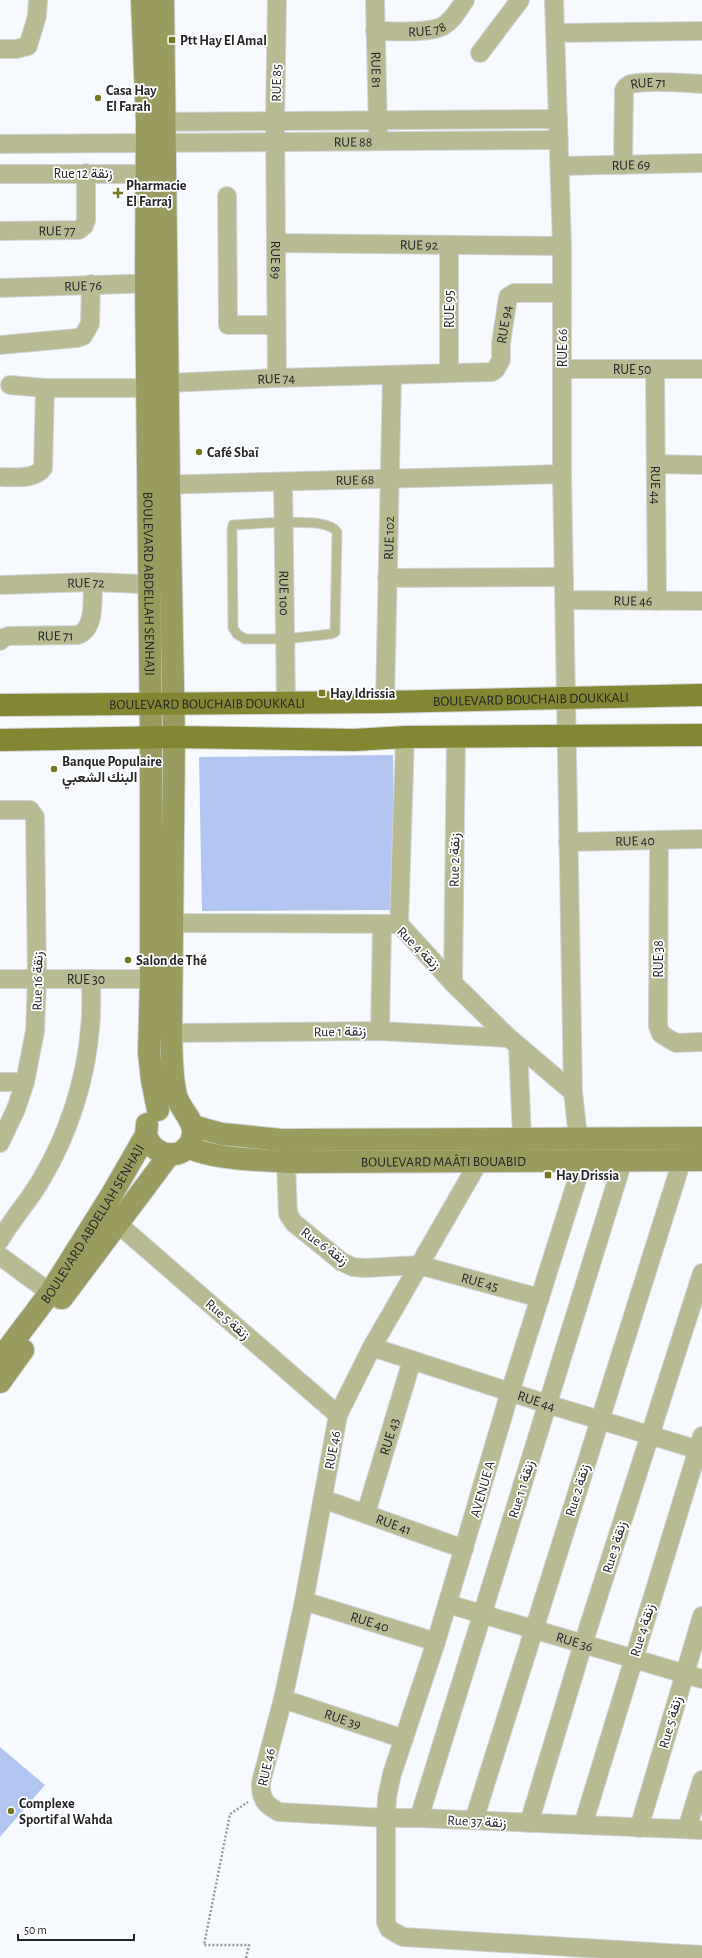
<svg xmlns="http://www.w3.org/2000/svg" width="702" height="1958" font-family="'Alegreya Sans',Vazirmatn,sans-serif">
<style>
.park{fill:#b2c5f1}
.lines{fill:none;stroke-linecap:round;stroke-linejoin:round}
.lane-casing{stroke:#d0d3d7;stroke-width:11}
.street-casing{stroke:#d0d3d7;stroke-width:20}
.secondary-casing{stroke:#d0d3d7;stroke-width:24}
.primary-casing{stroke:#d0d3d7;stroke-width:24}
.path{stroke:#96999d;stroke-width:2.5;stroke-dasharray:2 2;stroke-linecap:butt}
.lane{stroke:#b8bb92;stroke-width:9}
.street{stroke:#b8bb92;stroke-width:18}
.secondary{stroke:#999c5e;stroke-width:22}
.primary{stroke:#838633;stroke-width:22}
.poi-dot{fill:#767820;stroke:#fff;stroke-width:1.5}
.labels{text-anchor:middle;stroke-width:3.5;stroke-linejoin:round;paint-order:stroke}
.street-label{font-size:14px;fill:#242528;stroke:#fff}
.poi-label{font-size:14px;font-weight:bold;fill:#242528;stroke:#fff;text-anchor:start}
</style>
<rect width="100%" height="100%" fill="#f6f9fe"/>
<path class="park" d="M393 755 395 910 202 911 199 757Z
M0 1747 45 1785 0 1837Z"/>
<g class="lines">
<g class="lane-casing">
<path id="lane" d="M283 522C297 523 329 520 337 532L335 632 331 634 285 639H245L237 634 233 628 232 531 233 525Z"/>
</g>
<g class="street-casing">
<g id="street">
<path id="s1" d="M277 0 275 120 277 378"/>
<path id="s2" d="M375 0 378 131"/>
<path d="M554 0 562 246V474L573 1092"/>
<path id="s3" d="M375 31C392 31 429 34 443 26 453 20 459 9 465 0"/>
<path d="M555 33 702 31"/>
<path d="M0 49H16L28 46 37 16 38 0"/>
<path d="M480 53 520 0"/>
<path d="M151 122 558 119"/>
<path id="s4" d="M0 144 559 140"/>
<path id="s5" d="M623 165 624 90C626 87 627 85 631 84 646 80 684 83 702 84"/>
<path id="s6" d="M560 166 702 163"/>
<path d="M0 174H160"/>
<path d="M227 196 228 325H276"/>
<path id="s7" d="M0 231 79 230 84 226 86 220V173"/>
<path id="s8" d="M276 243 562 246"/>
<path id="s9" d="M0 288 159 283"/>
<path d="M0 345 77 338 83 336 90 324 91 284"/>
<path id="s10" d="M562 369H702"/>
<path id="s11" d="M655 369 657 601"/>
<path d="M449 373V245"/>
<path id="s12" d="M10 385 45 388H148L168 383 277 378 492 372 496 369 501 360V343L508 297 514 293H562"/>
<path d="M656 464 702 465"/>
<path d="M0 477C13 477 35 480 43 468L45 388"/>
<path id="s13" d="M283 483 286 703"/>
<path id="s14" d="M155 485 562 474"/>
<path d="M387 578 564 577"/>
<path id="s15" d="M0 585 93 582 163 585"/>
<path id="s16" d="M565 600 702 601"/>
<path id="s17" d="M0 641 3 638 9 636 78 635C96 628 92 599 93 582"/>
<path id="s18" d="M385 702 392 375"/>
<path d="M0 810H30L35 817 37 979 35 1031 25 1082 16 1109 0 1143"/>
<path d="M659 840 658 1026 661 1034 676 1043 702 1042"/>
<path id="s19" d="M568 842 702 839"/>
<path d="M172 923 399 924 453 983 509 1038 573 1092 578 1137 583 1161 510 1392 436 1642 392 1774 387 1797 386 1818V1922L389 1929 403 1937 702 1955"/>
<path d="M399 924 405 737"/>
<path id="s20" d="M0 979H163"/>
<path d="M453 983 456 737"/>
<path d="M380 1031 382 925"/>
<path d="M171 1033 380 1031 509 1038"/>
<path d="M518 1046 522 1139"/>
<path d="M0 1082H25"/>
<path d="M485 1151 372 1347 338 1415 304 1601 283 1699 261 1782C260 1798 265 1805 279 1812L386 1818H419L702 1830"/>
<path id="s21" d="M286 1162 288 1214 294 1223 342 1262 353 1267 365 1268 419 1265 540 1298"/>
<path d="M118 1224 338 1415"/>
<path d="M0 1240C12 1219 29 1201 41 1180 68 1135 86 1080 90 1028 92 1012 91 995 91 979"/>
<path d="M0 1256 60 1300"/>
<path id="s22" d="M372 1347 547 1404 702 1451"/>
<path id="s23" d="M323 1499 464 1549"/>
<path id="s24" d="M366 1513 412 1360"/>
<path id="s25" d="M304 1601 436 1642"/>
<path id="s26" d="M448 1604 702 1679"/>
<path id="s27" d="M283 1699 404 1739"/>
<path d="M419 1818 623 1161"/>
<path d="M474 1820 682 1160"/>
<path d="M529 1823 583 1644 702 1273"/>
<path d="M583 1825 702 1436"/>
<path d="M639 1828 702 1616"/>
<path d="M687 1829 702 1780"/>
</g>
</g>
<g class="secondary-casing">
<g id="secondary">
<path id="s28" d="M142 0 147 122 146 283 151 738V979L149 1052 152 1080 158 1110"/>
<path d="M193 1126 222 1134 282 1140 702 1138"/>
<path d="M146 1135C154 1161 191 1161 193 1133 194 1119 180 1110 176 1095 171 1075 172 1054 171 1033L174 737 169 485 163 0"/>
<path id="s29" d="M187 1147C218 1160 253 1159 286 1162L702 1160"/>
<path d="M62 1298 169 1155"/>
<path id="s30" d="M0 1359 50 1293 112 1194 146 1135 147 1124"/>
<path d="M0 1382 23 1350"/>
</g>
</g>
<g class="primary-casing">
<g id="primary">
<path id="s31" d="M0 705 385 702 702 695"/>
<path d="M0 740 174 737 354 740 405 737 702 735"/>
</g>
</g>
<path class="path" d="M246 1958 249 1945H204L230 1814 248 1802"/>
<use href="#lane" class="lane"/>
<use href="#street" class="street"/>
<use href="#secondary" class="secondary"/>
<use href="#primary" class="primary"/>
</g>
<g class="poi-dot">
<rect x="168" y="36" width="8" height="8" rx="2"/>
<circle cx="98" cy="98" r="4"/>
<path d="M116 187h4v4h4v4h-4v4h-4v-4h-4v-4h4z"/>
<circle cx="199" cy="452" r="4"/>
<rect x="318" y="689" width="8" height="8" rx="2"/>
<circle cx="54" cy="769" r="4"/>
<circle cx="128" cy="960" r="4"/>
<rect x="544" y="1171" width="8" height="8" rx="2"/>
<circle cx="11" cy="1811" r="4"/>
</g>
<g class="labels">
<g class="street-label">
<text dy="5" stroke="none"><textPath href="#s3" startOffset="52">RUE 78</textPath></text>
<text dy="5" stroke="none"><textPath href="#s2" startOffset="70">RUE 81</textPath></text>
<text transform="translate(276 83) rotate(-89)" y="5">RUE 85</text>
<text dy="5" stroke="none"><textPath href="#s5" startOffset="102">RUE 71</textPath></text>
<text dy="5" stroke="none"><textPath href="#s4" startOffset="353">RUE 88</textPath></text>
<text dy="5" stroke="none"><textPath href="#s6" startOffset="71">RUE 69</textPath></text>
<text x="83" y="178">Rue 12 زنقة</text>
<text dy="5" stroke="none"><textPath href="#s7" startOffset="57">RUE 77</textPath></text>
<text dy="5" stroke="none"><textPath href="#s8" startOffset="143">RUE 92</textPath></text>
<text dy="5" stroke="none"><textPath href="#s1" startOffset="260">RUE 89</textPath></text>
<text dy="5" stroke="none"><textPath href="#s9" startOffset="83">RUE 76</textPath></text>
<text transform="translate(449 309) rotate(-90)" y="5">RUE 95</text>
<text dy="5" stroke="none"><textPath href="#s12" startOffset="534">RUE 94</textPath></text>
<text transform="translate(562 348) rotate(-90)" y="5">RUE 66</text>
<text dy="5" stroke="none"><textPath href="#s10" startOffset="70">RUE 50</textPath></text>
<text dy="5" stroke="none"><textPath href="#s12" startOffset="267">RUE 74</textPath></text>
<text dy="5" stroke="none"><textPath href="#s14" startOffset="200">RUE 68</textPath></text>
<text dy="5" stroke="none"><textPath href="#s11" startOffset="116">RUE 44</textPath></text>
<text dy="5" stroke="none"><textPath href="#s18" startOffset="164">RUE 102</textPath></text>
<text dy="5" stroke="none"><textPath href="#s15" startOffset="86">RUE 72</textPath></text>
<text dy="5" stroke="none"><textPath href="#s28" startOffset="584">BOULEVARD ABDELLAH SENHAJI</textPath></text>
<text dy="5" stroke="none"><textPath href="#s13" startOffset="110">RUE 100</textPath></text>
<text dy="5" stroke="none"><textPath href="#s16" startOffset="68">RUE 46</textPath></text>
<text dy="5" stroke="none"><textPath href="#s17" startOffset="57">RUE 71</textPath></text>
<text dy="5" stroke="none"><textPath href="#s31" startOffset="531">BOULEVARD BOUCHAIB DOUKKALI</textPath></text>
<text dy="5" stroke="none"><textPath href="#s31" startOffset="207">BOULEVARD BOUCHAIB DOUKKALI</textPath></text>
<text dy="5" stroke="none"><textPath href="#s19" startOffset="67">RUE 40</textPath></text>
<text transform="translate(454 860) rotate(-89)" y="5">Rue 2 زنقة</text>
<text transform="translate(419 948) rotate(45)" y="5">Rue 4 زنقة</text>
<text transform="translate(658 959) rotate(-90)" y="5">RUE 38</text>
<text dy="5" stroke="none"><textPath href="#s20" startOffset="86">RUE 30</textPath></text>
<text transform="translate(37 981) rotate(-89)" y="5">Rue 16 زنقة</text>
<text transform="translate(340 1031) rotate(-1)" y="5">Rue 1 زنقة</text>
<text dy="5" stroke="none"><textPath href="#s29" startOffset="258">BOULEVARD MAÂTI BOUABID</textPath></text>
<text dy="5" stroke="none"><textPath href="#s30" startOffset="164">BOULEVARD ABDELLAH SENHAJI</textPath></text>
<text transform="translate(325 1246) rotate(36)" y="5">Rue 6 زنقة</text>
<text dy="5" stroke="none"><textPath href="#s21" startOffset="266">RUE 45</textPath></text>
<text transform="translate(228 1319) rotate(41)" y="5">Rue 5 زنقة</text>
<text dy="5" stroke="none"><textPath href="#s22" startOffset="173">RUE 44</textPath></text>
<text dy="5" stroke="none"><textPath href="#s24" startOffset="80">RUE 43</textPath></text>
<text transform="translate(332 1450) rotate(-80)" y="5">RUE 46</text>
<text transform="translate(482 1489) rotate(-74)" y="5">AVENUE A</text>
<text transform="translate(521 1489) rotate(-73)" y="5">Rue 1 زنقة 1</text>
<text transform="translate(577 1490) rotate(-73)" y="5">Rue 2 زنقة</text>
<text dy="5" stroke="none"><textPath href="#s23" startOffset="75">RUE 41</textPath></text>
<text transform="translate(614 1547) rotate(-73)" y="5">Rue 3 زنقة</text>
<text dy="5" stroke="none"><textPath href="#s25" startOffset="69">RUE 40</textPath></text>
<text transform="translate(642 1630) rotate(-73)" y="5">Rue 4 زنقة</text>
<text dy="5" stroke="none"><textPath href="#s26" startOffset="132">RUE 36</textPath></text>
<text dy="5" stroke="none"><textPath href="#s27" startOffset="63">RUE 39</textPath></text>
<text transform="translate(670 1722) rotate(-74)" y="5">Rue 5 زنقة</text>
<text transform="translate(266 1767) rotate(-77)" y="5">RUE 46</text>
<text transform="translate(477 1821) rotate(3)" y="5">Rue 37 زنقة</text>
</g>
<g class="poi-label">
<text x="180" y="45">Ptt Hay El Amal</text>
<text x="106" y="95">Casa Hay<tspan x="106" dy="16">El Farah</tspan></text>
<text x="126" y="190">Pharmacie<tspan x="126" dy="16">El Farraj</tspan></text>
<text x="207" y="457">Café Sbaï</text>
<text x="330" y="698">Hay Idrissia</text>
<text x="62" y="766">Banque Populaire<tspan x="62" dy="16">البنك الشعبي</tspan></text>
<text x="136" y="965">Salon de Thé</text>
<text x="556" y="1180">Hay Drissia</text>
<text x="19" y="1808">Complexe<tspan x="19" dy="16">Sportif al Wahda</tspan></text>
</g>
</g>
<path d="M18 1934v6h116v-6" fill="none" stroke="#242528" stroke-width="2"/>
<text x="24" y="1934" font-size="12" fill="#242528" stroke="#ffffff" stroke-width="3" paint-order="stroke">50 m</text>
</svg>
